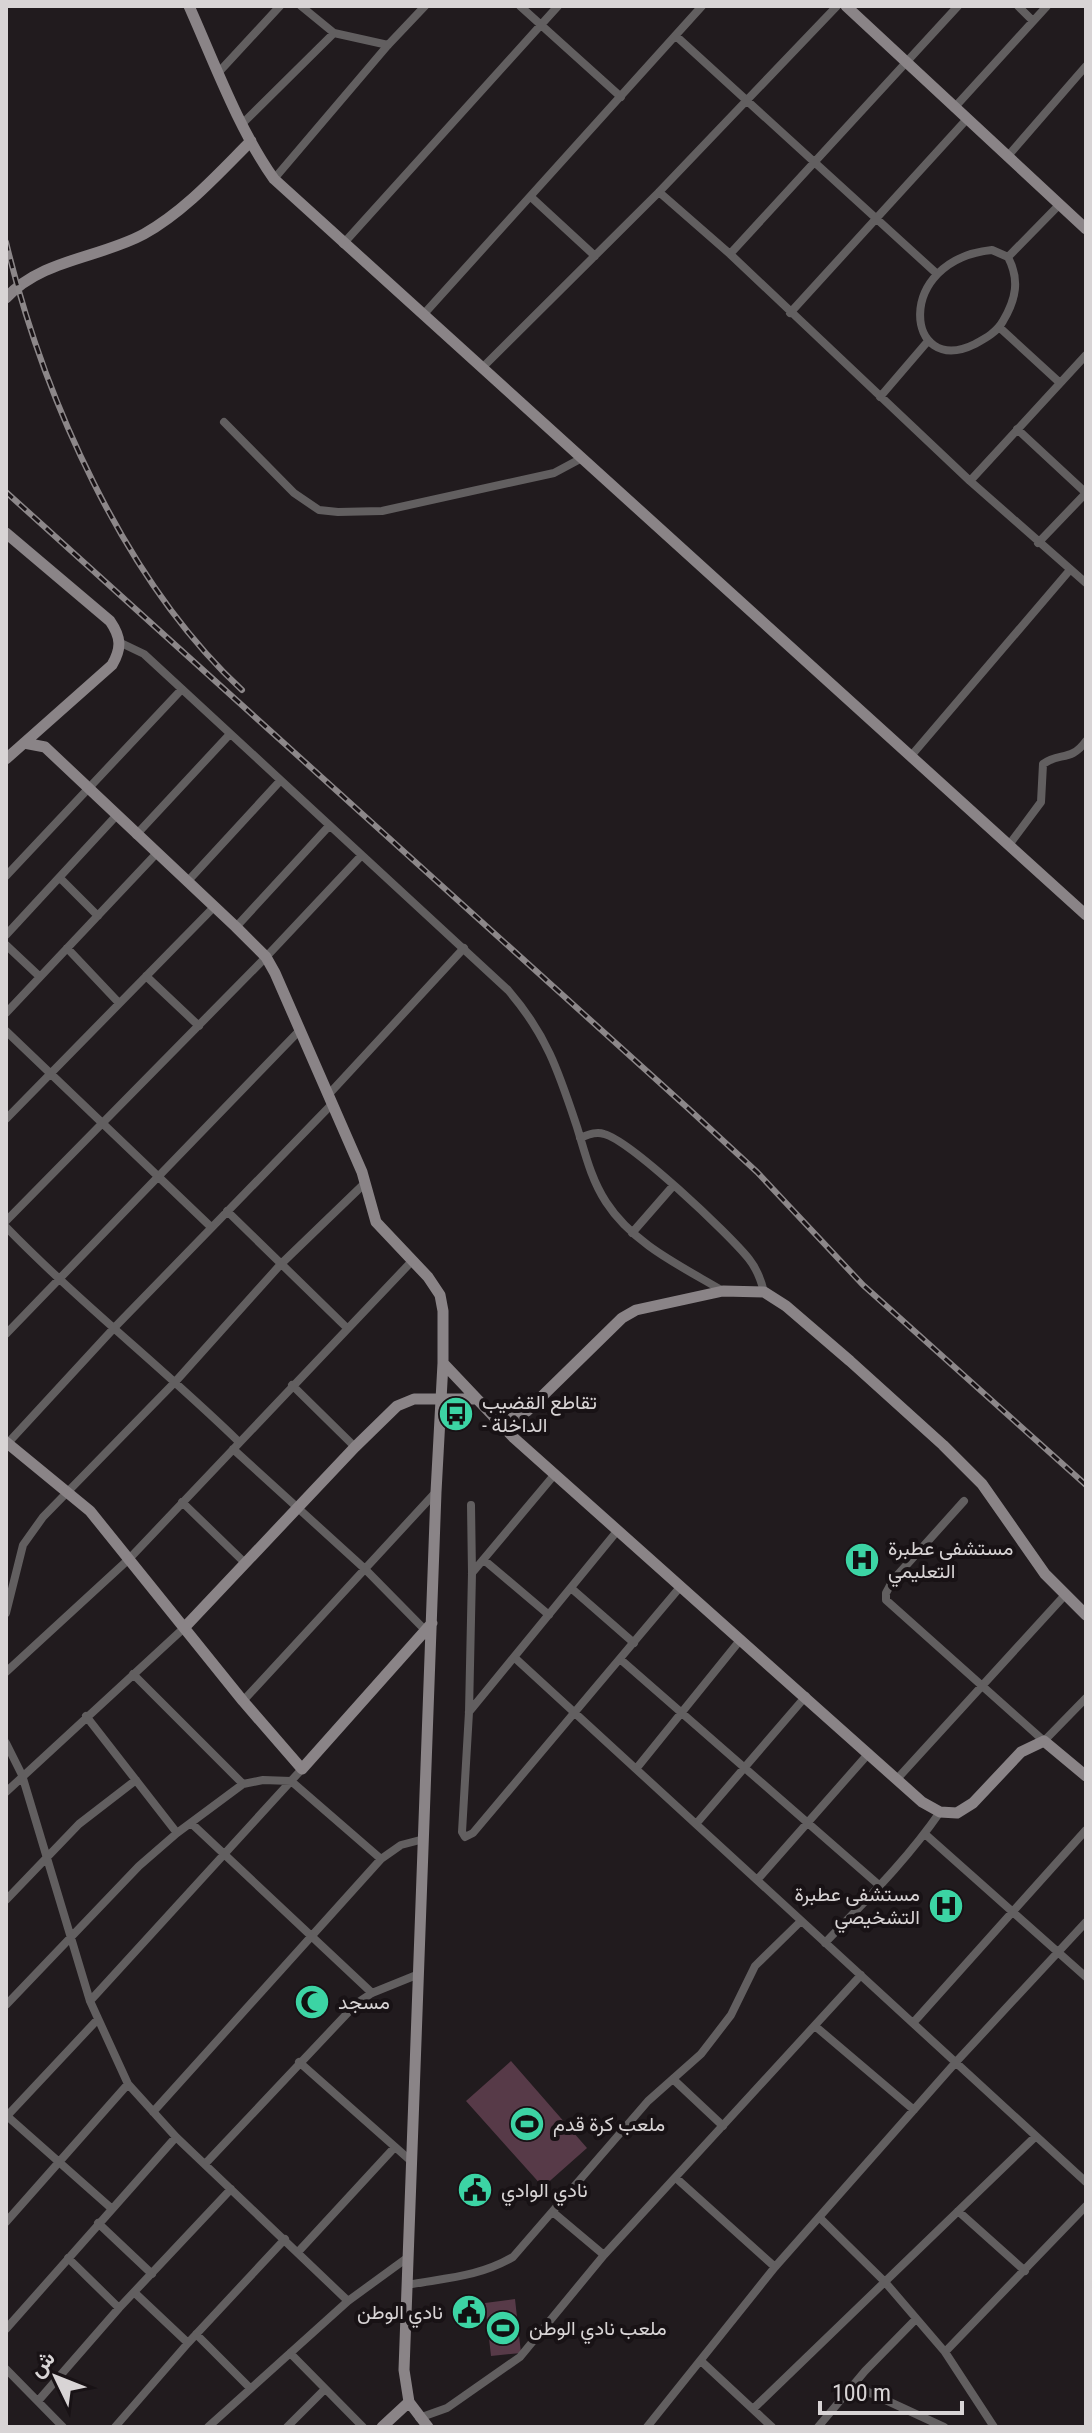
<svg xmlns="http://www.w3.org/2000/svg" width="1092" height="2433" font-family="'Roboto Condensed',Vazirmatn,sans-serif">
<style>
.green{fill:#573a48}
.lines{fill:none;stroke-linecap:round;stroke-linejoin:round}
.street{stroke:#625f60;stroke-width:8}
.secondary{stroke:#8a8487;stroke-width:11}
.rail-casing{stroke:#8c8789;stroke-width:6}
.rail{stroke:#181215;stroke-width:3;stroke-dasharray:9;stroke-linecap:butt}
.labels{text-anchor:middle;stroke-width:8;stroke-linejoin:round;paint-order:stroke}
.poi-label{font-size:20px;fill:#d8d4d5;stroke:#181215;text-anchor:start}
</style>
<rect width="100%" height="100%" fill="#211b1e"/>
<path class="green" d="M511 2061 587 2148 543 2187 466 2101Z
M515 2299 521 2353 491 2356 485 2303Z"/>
<g class="lines">
<path class="street" d="M301 6 334 33 388 45
M520 6 621 97
M1018 6 1033 21
M676 36 936 273
M218 73 280 6
M954 108 1047 6
M243 123 334 33
M1007 157 1086 66
M274 179 388 45 425 6
M659 192 730 254 970 481 1086 583
M531 197 595 256
M343 244 558 6
M992 250 1008 257C1020 280 1016 299 1003 321 997 332 986 338 975 344 905 379 893 260 992 250Z
M730 254 958 6
M1008 257 1059 205
M790 313 967 119
M423 315 702 6
M999 327 1059 382
M482 368 659 192 837 6
M880 397 928 341
M224 422 294 493 319 510 338 512 382 511 554 473 582 458
M1017 429 1086 493
M970 481 1086 355
M1038 543 1086 493
M121 643 144 654 508 990C547 1035 559 1073 577 1127 585 1153 591 1179 606 1202 633 1244 681 1266 723 1291
M911 756 1069 571
M136 835 230 734
M1009 845 1041 802 1043 764C1059 752 1071 762 1086 741
M6 876 182 689
M60 878 98 916
M187 882 280 781
M236 927 329 826
M6 935 116 816
M6 945 39 976
M67 948 119 1003
M146 976 199 1026
M6 1013 156 854
M6 1031 211 1227
M329 1094 464 948
M6 1119 214 907
M580 1138C588 1135 596 1131 604 1134 631 1141 729 1234 749 1259 757 1269 761 1280 764 1292
M227 1211 347 1328
M6 1221 266 957 361 856
M6 1227C80 1303 163 1368 239 1442
M632 1233 673 1186
M6 1334 300 1030
M292 1385 355 1447
M7 1444 114 1328 333 1103
M233 1449 365 1569 426 1631
M964 1501 893 1580 886 1593V1600L1044 1741 1086 1698
M182 1502 245 1563
M471 1505 472 1573 469 1712 462 1832 465 1837 473 1833 681 1586
M484 1560 549 1615
M472 1573 555 1474
M571 1588 634 1643
M6 1613 23 1545 43 1517 176 1381 281 1264 365 1183
M515 1658 1086 2182
M620 1659 880 1886
M6 1672 129 1559 413 1260
M133 1674 243 1784
M243 1701 435 1493
M469 1712 618 1530
M86 1716 177 1833
M6 1743 22 1775 90 2001 128 2084 176 2137 348 2301
M636 1769 741 1639
M897 1779 1065 1595
M6 1792 184 1628
M191 1823 372 1993
M696 1824 806 1696
M925 1834 1086 1977
M757 1880 869 1753
M6 1900 79 1824 136 1780
M825 1943C865 1901 907 1860 940 1812
M90 2001 302 1769
M6 2005 139 1866 177 1833 243 1784 263 1780 291 1781 381 1859
M913 2023 1086 1830
M815 2026 914 2110
M299 2062 411 2161
M674 2080 723 2126
M153 2112 381 1859 401 1845 424 1839
M7 2116 111 2208
M6 2117 98 2019
M205 2164 357 2003 372 1993 419 1974
M676 2178 775 2267
M958 2211 1025 2271
M554 2213 604 2255
M819 2217 885 2282 945 2352 994 2427
M6 2222 128 2084
M98 2223 152 2274
M298 2252 394 2148
M68 2258 119 2308
M407 2285C445 2278 479 2277 513 2257L648 2101 701 2054 731 2015 755 1966 801 1921
M135 2293 188 2343
M6 2329 176 2137
M196 2334 250 2388
M945 2352 1086 2206
M290 2353 363 2427
M701 2361 772 2427
M6 2369 63 2427
M853 2385 944 2427
M38 2401 119 2308 231 2189
M753 2409 1036 2136
M419 2418 447 2408 520 2357 604 2255 861 1975
M115 2427 188 2343 285 2239
M208 2427 348 2301 407 2258
M287 2427 325 2389
M647 2427 775 2267 956 2062 1086 1922
M818 2427 865 2371 916 2319"/>
<path class="secondary" d="M189 6C214 62 239 130 274 179L1086 915
M846 6 1086 229
M6 298C42 259 100 258 144 234 185 211 218 174 251 141
M6 533 110 621C121 637 122 648 112 665L6 759
M24 743 45 747 236 927 266 957 275 973 362 1172 376 1222 428 1277 440 1295 443 1311V1363L436 1492 404 2370 409 2402 428 2427
M443 1363 514 1438 922 1802 940 1812 957 1813 973 1803 1021 1752 1044 1741 1086 1776
M500 1424 527 1411 622 1318 636 1310 723 1291 764 1292 786 1306 850 1361 943 1445 982 1484 1045 1574 1086 1615
M6 1442 90 1511 243 1701 302 1769 432 1623
M184 1628 355 1447 397 1406 414 1399H476
M382 2427 409 2402"/>
<g class="rail-casing">
<path id="rail" d="M6 242C43 396 124 581 242 690
M6 492 691 1111 757 1172 863 1285 1086 1485"/>
</g>
<use href="#rail" class="rail"/>
</g>
<defs>
<g id="bus-disc" transform="scale(1.8)"><circle r="9.5" fill="#3cd4a4" stroke="#181215"/><path d="M-5-6H5V4H4V6H2V4H-2V6H-4V4H-5ZM-3.5-4V0h7V-4ZM-3.5 1.2v1.5H-2V1.2ZM2 1.2v1.5H3.5V1.2Z" fill="#111"/></g>
<g id="hospital-disc" transform="scale(1.8)"><circle r="9.5" fill="#3cd4a4" stroke="#181215"/><path d="M-5-5h3v3.5h4V-5h3V5h-3V1.5h-4V5h-3Z" fill="#111"/></g>
<g id="mosque-disc" transform="scale(1.8)"><circle r="9.5" fill="#3cd4a4" stroke="#181215"/><path d="M3.5-4.9A6 6 0 1 0 3.5 4.9A5 5 0 1 1 3.5-4.9Z" fill="#111"/></g>
<g id="stadium-disc" transform="scale(1.8)"><circle r="9.5" fill="#3cd4a4" stroke="#181215"/><path d="M0-5a6.5 5 0 1 0 0 10a6.5 5 0 1 0 0-10ZM-3.5-1.8h7v3.6h-7Z" fill="#111"/></g>
<g id="civic-disc" transform="scale(1.8)"><circle r="9.5" fill="#3cd4a4" stroke="#181215"/><path d="M-.6-6.5H3V-4.5H.6V-3L4-1V1h2V6H-6V1h2V-1L-.6-3ZM-1.2 2.5V6h2.4V2.5Z" fill="#111"/></g>
</defs>
<g fill-rule="evenodd">
<use href="#bus-disc" x="456" y="1414"/>
<use href="#hospital-disc" x="862" y="1560"/>
<use href="#hospital-disc" x="946" y="1906"/>
<use href="#mosque-disc" x="312" y="2002"/>
<use href="#stadium-disc" x="527" y="2124"/>
<use href="#civic-disc" x="475" y="2190"/>
<use href="#civic-disc" x="469" y="2312"/>
<use href="#stadium-disc" x="503" y="2328"/>
</g>
<g class="labels">
<g class="poi-label">
<text x="482" y="1409">تقاطع القضيب<tspan x="482" dy="23">- الداخلة</tspan></text>
<text x="888" y="1555">مستشفى عطبرة<tspan x="888" dy="23">التعليمي</tspan></text>
<text x="920" y="1901" text-anchor="end">مستشفى عطبرة<tspan x="920" dy="23">التشخيصي</tspan></text>
<text x="338" y="2009">مسجد</text>
<text x="553" y="2131">ملعب كرة قدم</text>
<text x="501" y="2197">نادي الوادي</text>
<text x="443" y="2319" text-anchor="end">نادي الوطن</text>
<text x="529" y="2335">ملعب نادي الوطن</text>
</g>
</g>
<rect width="1092" height="2433" fill="none" stroke="#d8d4d5" stroke-width="16"/>
<g transform="translate(56 2377) rotate(313)" stroke="#181215" stroke-width="6" paint-order="stroke">
<path d="M0-6L14 30L0 20L-14 30Z" fill="#d8d4d5"/>
<text y="-12" font-size="22" font-weight="bold" text-anchor="middle" fill="#d8d4d5">ش</text>
</g>
<path d="M820 2401v12h142v-12" fill="none" stroke="#d8d4d5" stroke-width="4"/>
<text x="832" y="2401" font-size="24" fill="#d8d4d5" stroke="#181215" stroke-width="6" paint-order="stroke">100 m</text>
</svg>
